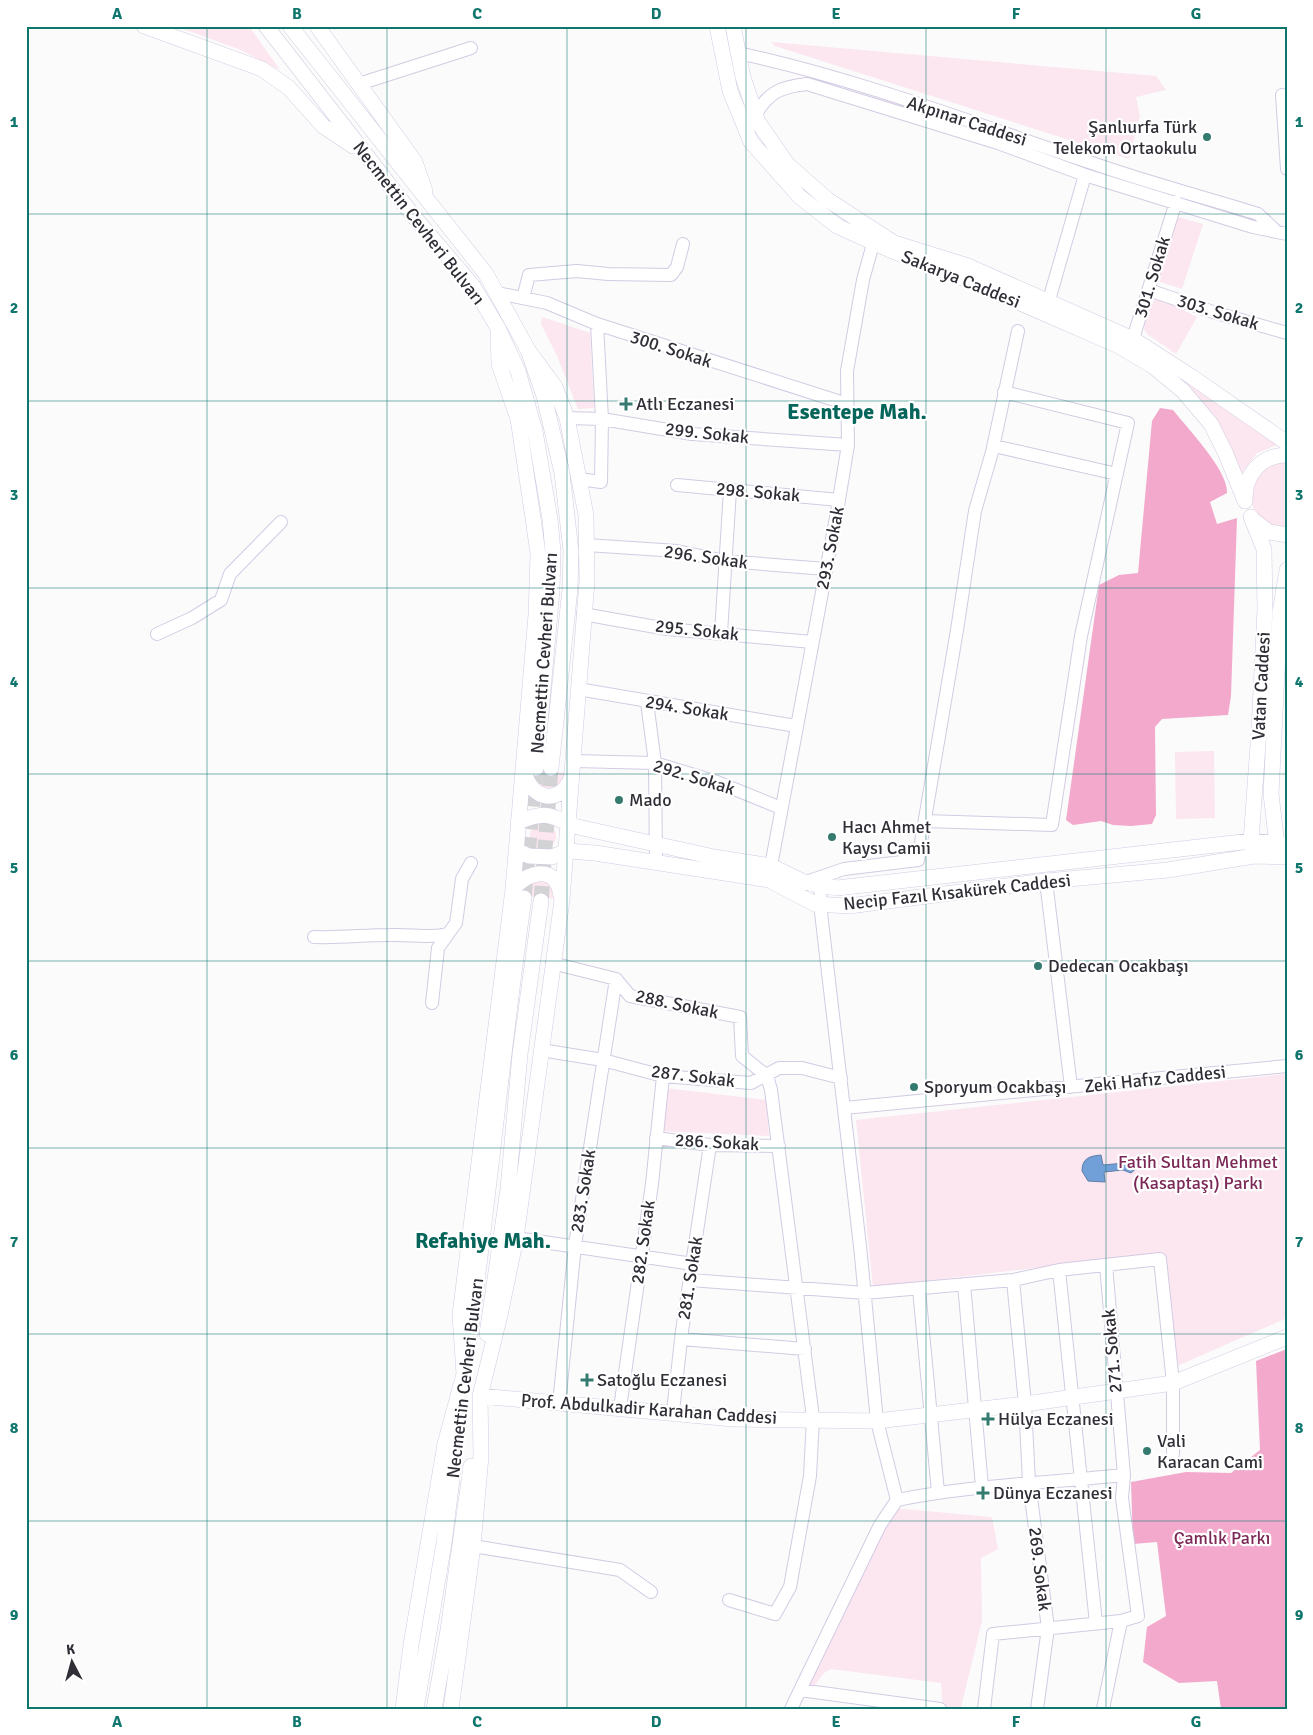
<svg xmlns="http://www.w3.org/2000/svg" width="1313" height="1735" font-family="Signika,sans-serif">
<style>
.green{fill:#fce6ef}
.forest{fill:#f3a9cc}
.water{fill:#71a0d8;stroke:#5e7ea8}
.lines{fill:none;stroke-linecap:round;stroke-linejoin:round}
.major-tunnel{stroke:#d3d2d4;stroke-width:15;stroke-dasharray:15 8;stroke-linecap:butt}
.minor-casing{stroke:#d3cbe3;stroke-width:14}
.major-casing{stroke:#d3cbe3;stroke-width:16}
.minor{stroke:#fff;stroke-width:12}
.major{stroke:#fff;stroke-width:15}
.grid{fill:none;stroke:#0f766e;stroke-width:1;stroke-opacity:0.55}
.poi-dot{fill:#357a6f;stroke:#fff;stroke-width:2}
.labels{text-anchor:middle;stroke-width:4.5;stroke-linejoin:round;paint-order:stroke}
.street-label{font-size:18px;fill:#312e37;stroke:#fff}
.poi-label{font-size:18px;fill:#312e37;stroke:#fff;text-anchor:start}
.park-label{font-size:18px;fill:#7c2856;stroke:#fff}
.district-label{font-size:22px;font-weight:bold;fill:#06655a;stroke:#fff}
.neatline{fill:none;stroke:#0f766e;stroke-width:2}
.grid-label{font-size:16px;text-anchor:middle;font-weight:bold;fill:#0f766e}
</style>
<rect width="100%" height="100%" fill="#fbfbfb"/>
<path class="green" d="M175 26H249L280 70 241 50Z
M771 42 1156 76 1166 90 1136 97 1140 116 1129 159 775 46Z
M1178 217 1203 224 1182 289 1157 281Z
M1156 296 1197 317 1176 354 1147 334 1144 329 1146 316Z
M542 317 590 333 594 408 578 409 557 356 541 324Z
M1165 367 1277 445 1257 453 1241 474Z
M1287 462V529C1281 528 1273 527 1268 525 1246 514 1247 482 1265 469 1271 464 1279 463 1287 462Z
M1214 751 1215 818 1176 819 1175 752Z
M530 770 567 773 563 783 552 791 540 789Z
M530 836a13 13 0 1 1 26 0a13 13 0 1 1-26 0Z
M537 879 551 885 555 899 518 895 523 885Z
M1287 1074V1318L1177 1366 1162 1253 873 1287 856 1120Z
M665 1088 766 1100 769 1136 660 1131Z
M892 1508 992 1517 998 1549 981 1558 982 1621 961 1707 943 1708 941 1683 831 1669 824 1673 811 1690 808 1688 870 1559Z"/>
<path class="forest" d="M1160 408 1173 410C1188 429 1228 470 1227 493L1210 502 1217 524 1237 518 1231 696 1228 715 1162 719 1155 727 1156 815 1152 824 1131 826 1113 825 1101 821 1073 825 1066 820 1099 585 1119 575 1138 573 1152 421Z
M1287 1349V1709H1221L1217 1681 1179 1683 1143 1662 1147 1627 1166 1616 1157 1542 1133 1544 1131 1482 1186 1472 1231 1473 1260 1450 1256 1361Z"/>
<path class="water" d="M1101 1155 1103 1165 1125 1163 1131 1158 1139 1166 1131 1173 1123 1170 1104 1172 1105 1182 1088 1181 1082 1171C1082 1158 1090 1156 1101 1155Z"/>
<g class="lines">
<path class="major-tunnel" d="M524 898 536 768
M541 901 551 768"/>
<g class="minor-casing">
<path id="minor" d="M738 53C859 79 975 124 1092 163 1146 182 1203 197 1258 214L1275 230
M361 86 362 83 471 48
M1282 95 1287 169
M755 115C769 92 780 87 807 84L998 143 1085 175 1253 227 1287 234
M1149 290 1213 312 1287 333
M497 293 547 303 597 324 847 404
M523 298 529 275 577 271 608 274 671 275 677 267 683 244
M1049 300 1085 175
M1130 348 1176 202
M567 418 602 419 692 434 848 445
M994 446 1117 474
M579 479 601 482 602 419 597 324
M677 485 839 500
M587 545 677 551 725 561 826 569
M583 614 667 629 812 642
M721 633 730 490
M157 634 192 618 221 600 230 574 281 522
M578 689 796 726
M647 702 655 763 656 862
M574 761 655 763 717 782 781 808
M925 821 1052 825 1081 636 1128 423 1004 392
M771 866 837 512 848 445 847 371 863 280 876 233
M1046 881 1071 1087
M806 882 844 869 918 860 957 630 975 511 992 452 1018 331
M314 937C340 938 364 935 390 935 413 934 424 939 448 934L456 923 462 879 471 863
M552 963 616 979 630 996 740 1017 742 1056 767 1076 771 1090 813 1418 810 1476 790 1587 775 1614 729 1600
M432 1003 438 948 448 934
M541 1050 603 1060 663 1076 751 1083 779 1068H802L841 1078
M844 1108 1287 1066
M656 1138 710 1145 779 1146
M516 1238 693 1264
M1059 1270 1096 1623
M690 1280 865 1293 1013 1280 1059 1270 1160 1259 1173 1383V1454
M1013 1280 1025 1404 1029 1482 1048 1628 1037 1709
M964 1284 982 1487
M919 1289 938 1492
M681 1339 805 1349
M559 1404 575 1245 616 979
M620 1408 652 1184 663 1076
M673 1411 682 1331 710 1145
M897 1500C972 1485 1048 1483 1124 1475
M473 1546 620 1570 651 1592
M800 1690 880 1525 897 1500 877 1421 860 1246 820 904 821 885
M791 1709 800 1690 940 1709
M984 1709 993 1634 1121 1621 1138 1616 1122 1498 1124 1475 1106 1265
M1103 1709 1121 1621"/>
</g>
<g class="major-casing">
<path id="major" d="M144 26 262 69 289 88 323 126 353 146
M266 26 415 218 473 286 498 328 518 371 535 431 550 519 553 552 552 590 536 768
M290 26 486 274 528 350 544 396 562 473 571 551 570 589 551 768
M317 26 415 162 425 191
M717 26 730 91 751 142 800 197 837 226 890 250 965 279 1119 346 1154 367 1183 391 1211 424 1225 452 1245 501
M733 26 743 77 758 122 788 165 828 200 894 243 968 266 1133 339 1192 377 1287 443
M1245 499C1245 474 1261 455 1287 455
M1251 517 1264 549 1265 609 1259 731 1251 841 1253 850
M1253 520 1269 532 1287 535
M524 772C532 801 561 806 572 776
M518 822C540 813 549 812 569 825L714 857 771 866 804 882 837 888 1251 841 1287 844
M516 850 529 856 552 857 567 851 595 853 769 880 815 904 849 906 1046 881 1168 870 1254 856 1287 857
M1278 854 1271 794 1280 613 1287 570
M513 889C529 870 557 865 561 896
M487 1334 508 1189 520 1054 541 901
M469 1343C489 1195 503 1046 524 898
M480 1396 734 1419 877 1421 1025 1404 1173 1383 1287 1337
M403 1709 411 1645 445 1444 464 1374 460 1315 513 889 536 615 538 554 533 518 518 419 499 364 498 328
M416 1709 444 1543 459 1423
M434 1709 448 1630 471 1466
M451 1709 473 1546 481 1456 480 1396 500 1315 516 1238 562 900 587 581 586 515 567 418 555 387 528 350"/>
</g>
<use href="#minor" class="minor"/>
<use href="#major" class="major"/>
</g>
<path class="grid" d="M207 26V1709M387 26V1709M567 26V1709M746 26V1709M926 26V1709M1106 26V1709M26 214H1287M26 401H1287M26 588H1287M26 774H1287M26 961H1287M26 1148H1287M26 1334H1287M26 1521H1287"/>
<g class="poi-dot">
<circle cx="1207" cy="137" r="5"/>
<path d="M623.5 396.5h5v5h5v5h-5v5h-5v-5h-5v-5h5z"/>
<circle cx="619" cy="800" r="5"/>
<circle cx="832" cy="837" r="5"/>
<circle cx="1038" cy="966" r="5"/>
<circle cx="914" cy="1087" r="5"/>
<path d="M584.5 1372.5h5v5h5v5h-5v5h-5v-5h-5v-5h5z"/>
<path d="M985.5 1411.5h5v5h5v5h-5v5h-5v-5h-5v-5h5z"/>
<circle cx="1147" cy="1451" r="5"/>
<path d="M980.5 1485.5h5v5h5v5h-5v5h-5v-5h-5v-5h5z"/>
</g>
<g class="labels">
<g class="street-label">
<text transform="translate(967 121) rotate(18)" y="6">Akpınar Caddesi</text>
<text transform="translate(419 223) rotate(52)" y="6">Necmettin Cevheri Bulvarı</text>
<text transform="translate(1152 277) rotate(-73)" y="6">301. Sokak</text>
<text transform="translate(961 279) rotate(22)" y="6">Sakarya Caddesi</text>
<text transform="translate(1218 312) rotate(17)" y="6">303. Sokak</text>
<text transform="translate(671 349) rotate(18)" y="6">300. Sokak</text>
<text transform="translate(707 433) rotate(6)" y="6">299. Sokak</text>
<text transform="translate(758 492) rotate(5)" y="6">298. Sokak</text>
<text transform="translate(830 548) rotate(-79)" y="6">293. Sokak</text>
<text transform="translate(706 557) rotate(8)" y="6">296. Sokak</text>
<text transform="translate(697 630) rotate(6)" y="6">295. Sokak</text>
<text transform="translate(544 653) rotate(-86)" y="6">Necmettin Cevheri Bulvarı</text>
<text transform="translate(1261 686) rotate(-87)" y="6">Vatan Caddesi</text>
<text transform="translate(687 708) rotate(9)" y="6">294. Sokak</text>
<text transform="translate(694 777) rotate(17)" y="6">292. Sokak</text>
<text transform="translate(957 892) rotate(-6)" y="6">Necip Fazıl Kısakürek Caddesi</text>
<text transform="translate(677 1004) rotate(12)" y="6">288. Sokak</text>
<text transform="translate(693 1076) rotate(7)" y="6">287. Sokak</text>
<text transform="translate(1155 1079) rotate(-6)" y="6">Zeki Hafız Caddesi</text>
<text transform="translate(717 1142) rotate(3)" y="6">286. Sokak</text>
<text transform="translate(583 1191) rotate(-81)" y="6">283. Sokak</text>
<text transform="translate(643 1242) rotate(-82)" y="6">282. Sokak</text>
<text transform="translate(690 1278) rotate(-81)" y="6">281. Sokak</text>
<text transform="translate(1112 1351) rotate(-95)" y="6">271. Sokak</text>
<text transform="translate(465 1378) rotate(-83)" y="6">Necmettin Cevheri Bulvarı</text>
<text transform="translate(649 1409) rotate(4)" y="6">Prof. Abdulkadir Karahan Caddesi</text>
<text transform="translate(1040 1569) rotate(83)" y="6">269. Sokak</text>
</g>
<g class="poi-label">
<text x="1197" y="133" text-anchor="end">Şanlıurfa Türk<tspan x="1197" dy="21">Telekom Ortaokulu</tspan></text>
<text x="636" y="410">Atlı Eczanesi</text>
<text x="629" y="806">Mado</text>
<text x="842" y="833">Hacı Ahmet<tspan x="842" dy="21">Kaysı Camii</tspan></text>
<text x="1048" y="972">Dedecan Ocakbaşı</text>
<text x="924" y="1093">Sporyum Ocakbaşı</text>
<text x="597" y="1386">Satoğlu Eczanesi</text>
<text x="998" y="1425">Hülya Eczanesi</text>
<text x="1157" y="1447">Vali<tspan x="1157" dy="21">Karacan Cami</tspan></text>
<text x="993" y="1499">Dünya Eczanesi</text>
</g>
<g class="park-label">
<text x="1198" y="1168">Fatih Sultan Mehmet<tspan x="1198" dy="21">(Kasaptaşı) Parkı</tspan></text>
<text x="1222" y="1544">Çamlık Parkı</text>
</g>
<g class="district-label">
<text x="857" y="419">Esentepe Mah.</text>
<text x="483" y="1248">Refahiye Mah.</text>
</g>
</g>
<rect width="1313" height="1735" fill="none" stroke="#ffffff" stroke-width="55"/>
<g transform="translate(72 1662) rotate(354)" stroke="#ffffff" stroke-width="4" paint-order="stroke">
<path d="M0-4L9 19L0 12L-9 19Z" fill="#312e37"/>
<text y="-8" font-size="14" font-weight="bold" text-anchor="middle" fill="#312e37">K</text>
</g>
<rect x="28" y="28" width="1258" height="1680" class="neatline"/>
<g class="grid-label">
<text x="117" y="19">A</text>
<text x="297" y="19">B</text>
<text x="477" y="19">C</text>
<text x="656" y="19">D</text>
<text x="836" y="19">E</text>
<text x="1016" y="19">F</text>
<text x="1196" y="19">G</text>
<text x="14" y="127">1</text>
<text x="1299" y="127">1</text>
<text x="14" y="313">2</text>
<text x="1299" y="313">2</text>
<text x="14" y="500">3</text>
<text x="1299" y="500">3</text>
<text x="14" y="687">4</text>
<text x="1299" y="687">4</text>
<text x="14" y="873">5</text>
<text x="1299" y="873">5</text>
<text x="14" y="1060">6</text>
<text x="1299" y="1060">6</text>
<text x="14" y="1247">7</text>
<text x="1299" y="1247">7</text>
<text x="14" y="1433">8</text>
<text x="1299" y="1433">8</text>
<text x="14" y="1620">9</text>
<text x="1299" y="1620">9</text>
<text x="117" y="1727">A</text>
<text x="297" y="1727">B</text>
<text x="477" y="1727">C</text>
<text x="656" y="1727">D</text>
<text x="836" y="1727">E</text>
<text x="1016" y="1727">F</text>
<text x="1196" y="1727">G</text>
</g>
</svg>
